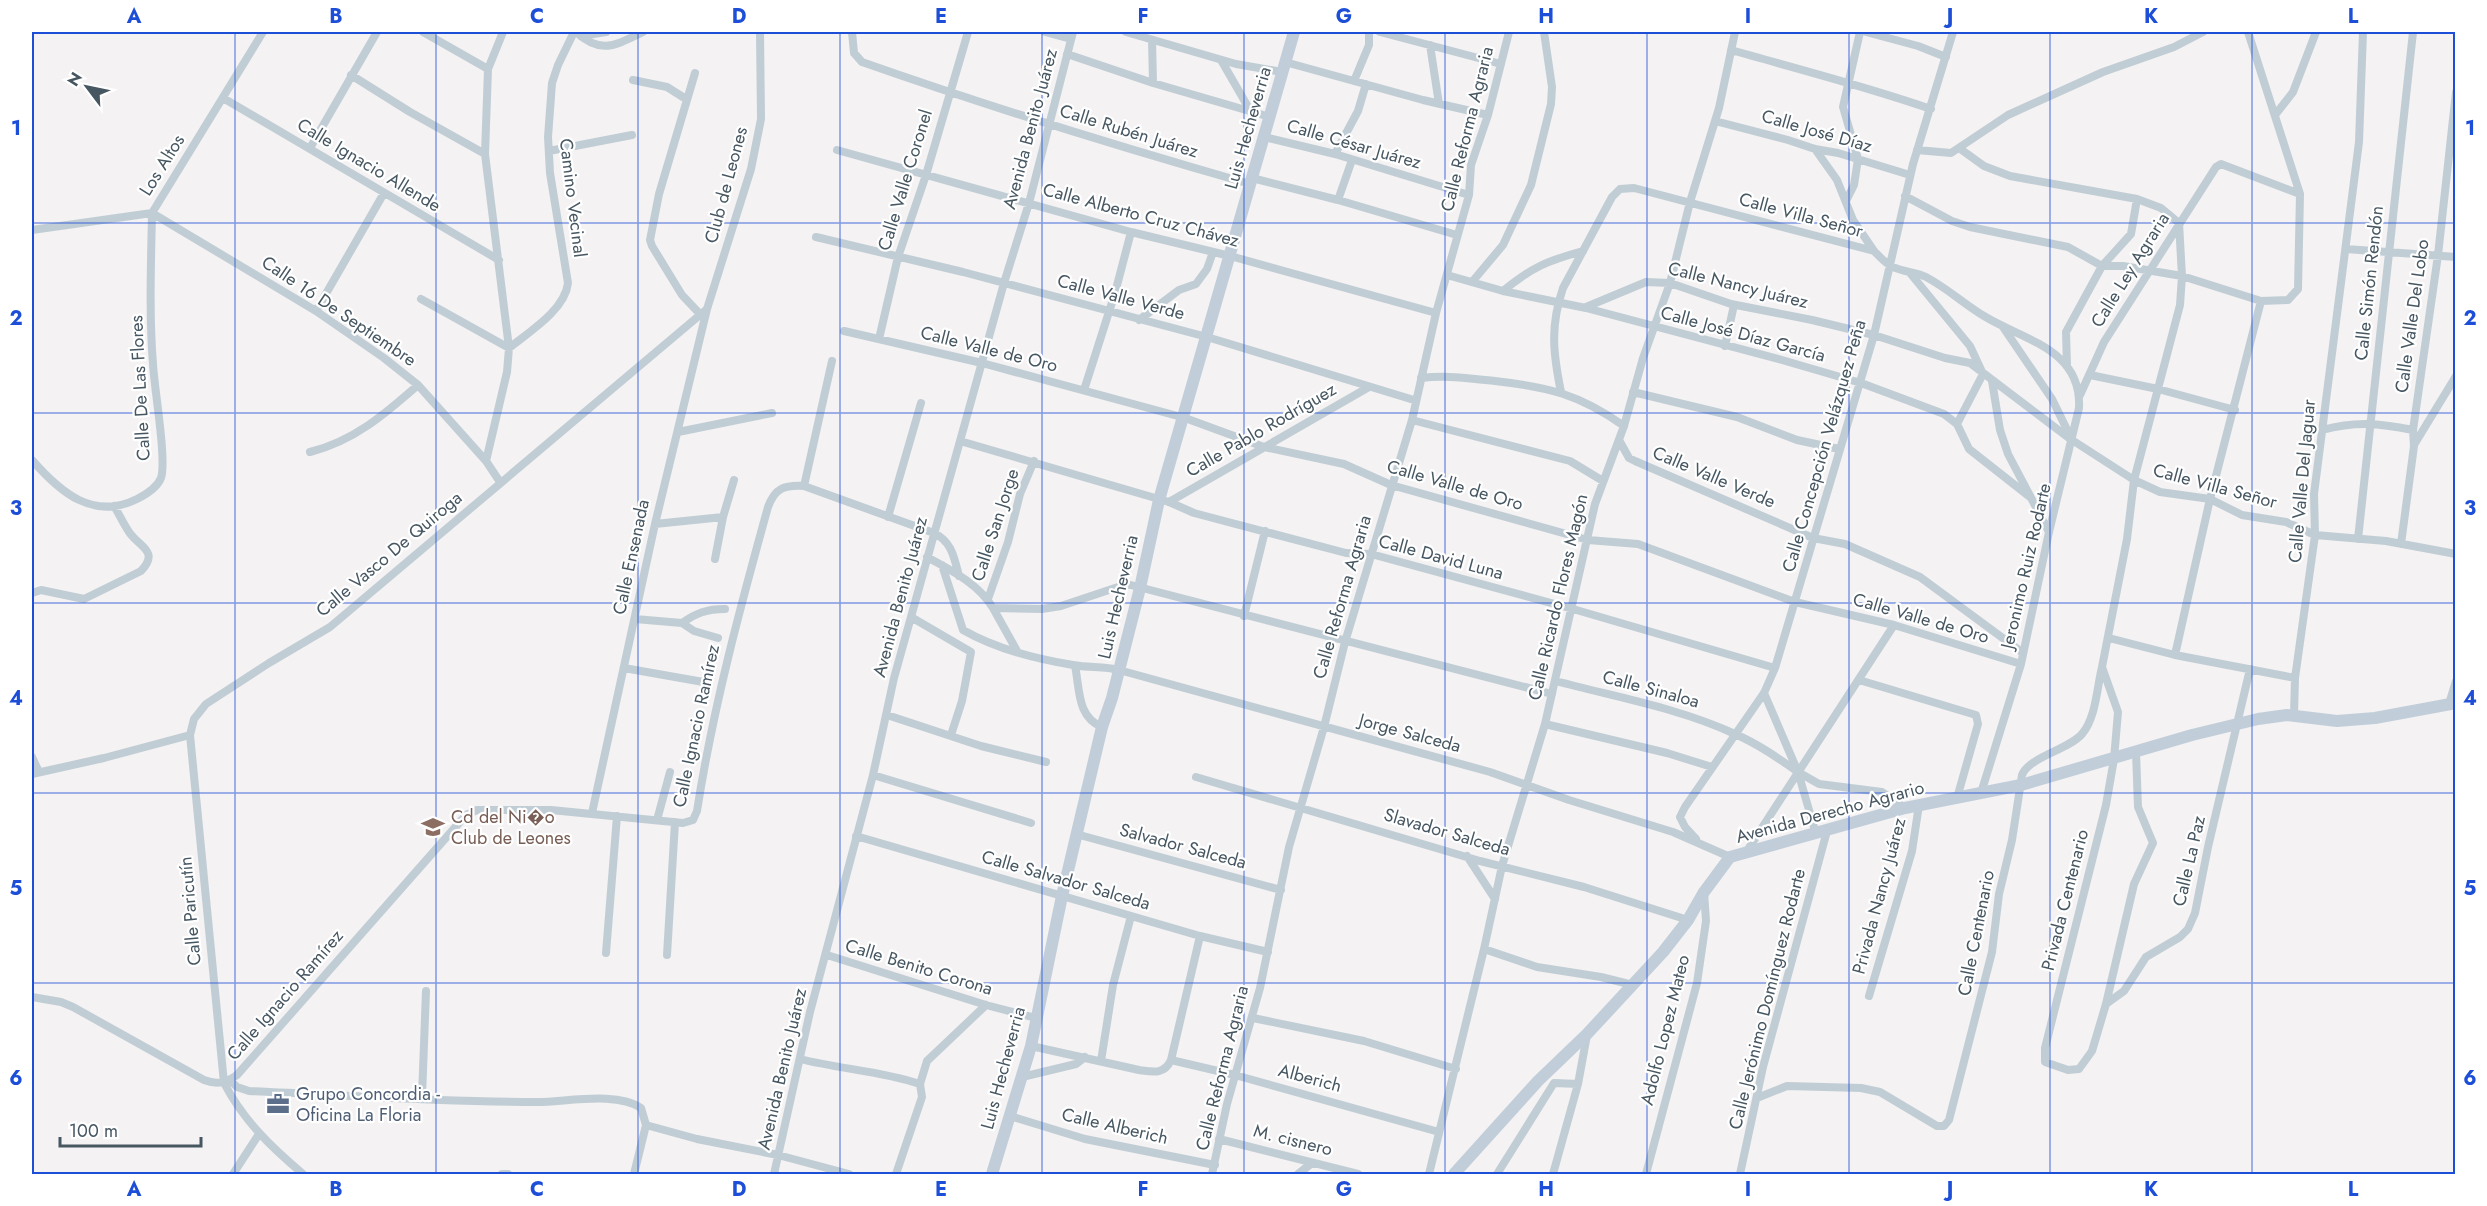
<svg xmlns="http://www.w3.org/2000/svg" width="2487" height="1206" font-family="Jost,sans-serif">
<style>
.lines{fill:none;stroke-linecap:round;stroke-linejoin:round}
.street{stroke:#c1cdd5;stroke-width:8}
.secondary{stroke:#c1ceda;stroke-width:12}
.grid{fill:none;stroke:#1d4ed8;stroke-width:1.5;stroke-opacity:0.55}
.labels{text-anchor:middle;stroke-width:4.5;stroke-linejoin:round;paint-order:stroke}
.street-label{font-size:18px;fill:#475762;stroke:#fff}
.education-label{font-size:18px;fill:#785e54;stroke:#fff;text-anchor:start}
.service-label{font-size:18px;fill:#4e5e75;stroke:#fff;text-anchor:start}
.neatline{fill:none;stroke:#1d4ed8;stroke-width:2}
.grid-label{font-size:20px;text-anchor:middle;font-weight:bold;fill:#1d4ed8}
</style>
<rect width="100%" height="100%" fill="#f4f2f2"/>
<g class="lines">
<path class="street" d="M423 32 488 69
M576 32C601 55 616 45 643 32
M852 32 854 53 862 62C990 107 1120 147 1250 184
M1045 32 1071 39
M1126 32 1236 64 1282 72
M1380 32 1501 64
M1866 32 1918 46 1946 57
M581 36 606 32
M1152 40 1153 83
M1430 45 1439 104
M1731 50C1798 69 1865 86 1931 109
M1067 54 1153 83 1270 117
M1221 60 1251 112
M1285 62 1423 100 1488 115
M695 73 659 194 650 240 652 246 682 295 699 313
M351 75 410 112 485 154
M633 80 667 87 686 99
M1354 81 1369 45V32
M223 98 499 260
M2275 115 2293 92 2316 32
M1715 121 1788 140 1815 149 1838 153 1910 175
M1264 137 1335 154 1469 195
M310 148 377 32
M1959 148 1984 166 2010 176 2137 199 2161 208 2179 223 2182 276 2180 305 2134 480 2127 539 2102 667 2118 712 2114 759 2106 805 2045 1048V1062L2068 1070 2079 1069 2092 1051 2106 1004 2134 884 2153 843 2138 807 2136 752
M1815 149 1837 180 1853 220 1874 251
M837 150 1131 232 1230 256 1436 313
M1917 150 1951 153 2008 115 2103 72 2174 47 2203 32
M549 151 632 135
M1335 154 1358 111 1366 84
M1252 178 1338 200 1457 235
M1905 196 1952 221 1970 227 2068 247 2102 266H2123L2182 276 2261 301 2288 300 2298 289 2300 194 2248 32
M1338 200 1352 160
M1846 201 1854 185 1858 159 1843 107 1860 32
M152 213 316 311 384 358 418 385 486 461
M32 230 152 213 263 32
M816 237 963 272 1207 337 1414 400
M2346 249 2456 257
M1910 273 1970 346 1983 374 1957 424
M1447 275 1503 291 1586 308 1782 360 1861 383 1944 414 1957 424 1969 449 2030 497
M1472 282 1503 245 1531 185 1551 104 1552 87 1544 32
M1503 291C1532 267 1547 261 1583 251
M421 299 509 348C529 332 565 310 568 283L550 173 548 137 552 83 558 65 574 32
M1586 307 1646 282 1670 283 1731 304 1812 320 1874 335 1945 358 1970 363 2069 438
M316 311 384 193
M1139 320 1179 290 1196 284 1207 269 1213 252
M2003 327 2052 399 2072 440 2134 480 2160 492 2210 499 2242 515 2286 522 2315 535 2386 541 2456 554
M844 331 982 363 1185 418 1264 447 1344 464 1391 485 1588 540 1638 544 1795 602 1894 625 2021 664
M879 339 898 257 926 175 968 32
M1725 346 1734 305
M2067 366 2066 332 2102 266 2131 234 2137 199
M2090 375 2158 389 2235 410
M1421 378C1446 375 1469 378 1495 381 1548 387 1579 394 1624 426
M1992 381 2000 430 2008 454 2049 532
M1084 390 1115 293 1131 232
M1561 392C1553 353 1550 326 1563 288L1612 197 1620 189 1634 188 1874 251C1879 256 1885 263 1891 266 1902 272 1916 272 1926 277 1947 288 1964 304 1984 316 2023 340 2082 349 2079 408L2049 532 2021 664 1981 793
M1633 392 1737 417 1797 440 1839 449
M2080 395 2104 342 2216 167 2221 164 2300 194
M1412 420 1570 461 1603 481
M2322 430C2356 421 2378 423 2413 430
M678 432 772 413
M1619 440 1629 458 1635 461 1813 538 1845 544 1920 577 2023 653
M960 441 1169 502 1194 513 1346 553 1371 554 1573 609 1775 668
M2414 445 2456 376
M310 452C354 441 385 414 418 385
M32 460C60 492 93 521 137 499 147 494 157 488 161 478 167 460 154 387 153 364 149 314 151 263 152 213
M500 482 486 461 507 372 509 348 485 154 488 69 503 32
M804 486 832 361
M1169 502 1369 387
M888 517 921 403
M655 524 723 517
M2358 539 2413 32
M2401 544 2414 446 2413 430 2438 255 2456 92
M927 557C951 570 979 584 993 608L1042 609 1061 606 1127 584 1552 694
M715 559 723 517 734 480
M942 565 963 630C996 649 1036 659 1073 665 1089 668 1104 666 1119 670L1490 772 1569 800 1673 832 1730 857
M32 593 41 590 84 599 141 571C160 551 139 547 129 532 123 523 119 514 114 506
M988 599 1008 542 1020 494 1034 461
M993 608 1017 651
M1244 616 1265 531
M911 617 971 652 962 701 951 735
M635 619 682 623 694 631 718 638
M682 623C696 613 707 609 725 609
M2109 638 2175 655 2295 678
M2175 655 2210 499 2261 301
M1075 666C1080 690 1077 717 1102 727
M624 668 709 683
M1859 680 1976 715 1978 724 1957 798
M1556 681C1615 697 1679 708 1735 734 1758 744 1778 758 1798 772L1764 693
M2449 704 2456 681
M887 715 981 746 1046 762
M2294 715 2295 678 2315 535 2314 494 2359 142 2363 32
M1545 724 1667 753 1712 767
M32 757 39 772
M1798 772 1819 784 1882 792 1905 808
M1798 772 1816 834
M32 774 104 758 190 735
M873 775 1031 823
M1196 777 1480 861 1584 887 1688 920
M592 813 655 524 707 309 751 169 761 119 760 32
M657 820 670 772
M1076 834 1281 890
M856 836 1200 936 1268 952
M1696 839 1685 827 1680 817 1685 807 1764 693 1775 668 1874 335 1913 164 1953 32
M1745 854 1894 625
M1467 856 1495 899
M1484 949 1537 967 1601 977 1633 985
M606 953 617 816
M667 955 675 822
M827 955 986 1005 1036 1018
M1869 996 1912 851 1919 805
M32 997 61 1002 73 1007 204 1080C217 1085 226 1083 237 1075L466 815 477 810H551L683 823 693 820 697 811C713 708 740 608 768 507 775 488 784 485 804 486L934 533C952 542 954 557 959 576
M2106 1004 2124 991 2146 957 2180 937 2188 929 2195 913 2208 847 2250 669
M1253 1018 1364 1041 1456 1069
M1031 1046 1139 1070C1153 1072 1164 1075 1171 1060L1200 936
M800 1059C839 1069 882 1071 920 1084
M1171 1060 1235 1075 1439 1132
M1101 1061 1113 985 1131 916
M1022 1077 1076 1064 1085 1057
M230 1080 237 1087 249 1091C345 1095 441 1102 537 1102 566 1102 617 1091 641 1108L646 1125 634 1174
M422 1097 426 991
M1757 1098 1787 1086 1861 1088 1880 1092 1937 1126H1944L1949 1120 1992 952 1999 894 2012 840 2022 775C2029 757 2068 750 2082 734 2096 718 2097 687 2102 667
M1010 1116 1085 1139 1215 1165
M646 1125 697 1139 778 1155 849 1174
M1219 1139 1358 1174
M233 1174 259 1134
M303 1174C270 1146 244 1121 224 1083L190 735 194 719 206 704 269 663 330 627 707 309
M502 1174H508
M774 1174 810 1012 873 775 894 678 1004 283 1029 203 1073 32
M896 1174 922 1097 920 1084 927 1061 986 1005
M1212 1174 1227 1104 1260 988 1289 847 1324 727 1345 642 1412 420 1436 313 1469 195 1471 165 1488 115 1509 32
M1298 1174 1312 1163
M1429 1174 1484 949 1502 866 1545 724 1595 504 1624 426 1643 358 1670 283 1690 202 1719 108 1735 32
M1497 1174 1554 1083 1578 1084
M1553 1174 1578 1084 1587 1035
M1646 1174 1697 983 1706 921 1704 892
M1740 1174 1763 1067 1827 831"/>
<path class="secondary" d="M992 1174 1031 1046 1062 896 1102 727 1112 698 1140 588 1159 500 1294 32
M1454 1174 1538 1081 1587 1034 1663 952 1688 920 1704 892 1730 857 1905 808 2021 785 2192 735 2258 719 2287 715 2337 721 2375 718 2456 703"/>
</g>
<path class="grid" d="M235 32V1174M436 32V1174M638 32V1174M840 32V1174M1042 32V1174M1244 32V1174M1445 32V1174M1647 32V1174M1849 32V1174M2050 32V1174M2252 32V1174M32 223H2456M32 413H2456M32 603H2456M32 793H2456M32 983H2456"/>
<defs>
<g id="school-bare" transform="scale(1.8)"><path d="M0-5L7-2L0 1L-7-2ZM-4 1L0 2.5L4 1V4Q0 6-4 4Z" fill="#8d6e63" stroke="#fff" stroke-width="2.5" paint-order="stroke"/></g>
<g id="office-bare" transform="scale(1.8)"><path d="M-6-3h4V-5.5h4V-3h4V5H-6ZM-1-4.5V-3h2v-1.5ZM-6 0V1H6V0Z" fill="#5c6f8a" stroke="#fff" stroke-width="2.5" paint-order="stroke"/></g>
</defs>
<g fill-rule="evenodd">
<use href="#school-bare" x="433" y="827"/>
<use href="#office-bare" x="278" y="1104"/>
</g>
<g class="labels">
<g class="street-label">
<text transform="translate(1248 128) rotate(-74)" y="6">Luis Hecheverria</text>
<text transform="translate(1030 129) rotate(-75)" y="6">Avenida Benito Juárez</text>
<text transform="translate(1467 129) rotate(-76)" y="6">Calle Reforma Agraria</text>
<text transform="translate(1129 131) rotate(17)" y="6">Calle Rubén Juárez</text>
<text transform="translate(1817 131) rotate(16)" y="6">Calle José Díaz</text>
<text transform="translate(1354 144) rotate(16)" y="6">Calle César Juárez</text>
<text transform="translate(162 165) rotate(-58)" y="6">Los Altos</text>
<text transform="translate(369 165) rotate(31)" y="6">Calle Ignacio Allende</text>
<text transform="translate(905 180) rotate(-73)" y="6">Calle Valle Coronel</text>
<text transform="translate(726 185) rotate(-75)" y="6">Club de Leones</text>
<text transform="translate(573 198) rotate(83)" y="6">Camino Vecinal</text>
<text transform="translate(1141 215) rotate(15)" y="6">Calle Alberto Cruz Chávez</text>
<text transform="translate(1801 215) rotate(15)" y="6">Calle Villa Señor</text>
<text transform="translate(2130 270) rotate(-58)" y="6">Calle Ley Agraria</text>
<text transform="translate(2369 283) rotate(-84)" y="6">Calle Simón Rendón</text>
<text transform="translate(1738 285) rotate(14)" y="6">Calle Nancy Juárez</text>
<text transform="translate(1121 297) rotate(15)" y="6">Calle Valle Verde</text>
<text transform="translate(339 311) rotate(34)" y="6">Calle 16 De Septiembre</text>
<text transform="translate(2412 316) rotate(-82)" y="6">Calle Valle Del Lobo</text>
<text transform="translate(1743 334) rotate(15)" y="6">Calle José Díaz García</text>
<text transform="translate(989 349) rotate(14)" y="6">Calle Valle de Oro</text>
<text transform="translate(140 388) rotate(-93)" y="6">Calle De Las Flores</text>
<text transform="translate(1261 430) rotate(-30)" y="6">Calle Pablo Rodríguez</text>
<text transform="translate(1824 446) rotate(-74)" y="6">Calle Concepción Velázquez Peña</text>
<text transform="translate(1714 477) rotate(23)" y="6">Calle Valle Verde</text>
<text transform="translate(2302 481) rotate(-85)" y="6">Calle Valle Del Jaguar</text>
<text transform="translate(1455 485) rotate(16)" y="6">Calle Valle de Oro</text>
<text transform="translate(2215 486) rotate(15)" y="6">Calle Villa Señor</text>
<text transform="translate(995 525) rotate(-72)" y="6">Calle San Jorge</text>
<text transform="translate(389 554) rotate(-40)" y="6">Calle Vasco De Quiroga</text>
<text transform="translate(631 557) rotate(-78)" y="6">Calle Ensenada</text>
<text transform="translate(1441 557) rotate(15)" y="6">Calle David Luna</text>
<text transform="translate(2026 566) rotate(-77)" y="6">Jeronimo Ruiz Rodarte</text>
<text transform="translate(900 597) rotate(-75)" y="6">Avenida Benito Juárez</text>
<text transform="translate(1118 597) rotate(-77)" y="6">Luis Hecheverria</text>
<text transform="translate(1342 597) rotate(-74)" y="6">Calle Reforma Agraria</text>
<text transform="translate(1558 597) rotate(-77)" y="6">Calle Ricardo Flores Magón</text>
<text transform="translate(1921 618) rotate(16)" y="6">Calle Valle de Oro</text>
<text transform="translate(1651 689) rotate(15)" y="6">Calle Sinaloa</text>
<text transform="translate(696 726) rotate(-78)" y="6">Calle Ignacio Ramírez</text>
<text transform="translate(1410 733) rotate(15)" y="6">Jorge Salceda</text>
<text transform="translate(1830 812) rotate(-15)" y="6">Avenida Derecho Agrario</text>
<text transform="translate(1447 832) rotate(16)" y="6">Slavador Salceda</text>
<text transform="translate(1183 846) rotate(15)" y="6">Salvador Salceda</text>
<text transform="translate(2189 861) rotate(-77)" y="6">Calle La Paz</text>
<text transform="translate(1066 880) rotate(16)" y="6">Calle Salvador Salceda</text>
<text transform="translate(1879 896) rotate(-75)" y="6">Privada Nancy Juárez</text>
<text transform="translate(2065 900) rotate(-76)" y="6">Privada Centenario</text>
<text transform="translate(190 911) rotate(-95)" y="6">Calle Paricutín</text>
<text transform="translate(1976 933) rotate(-79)" y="6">Calle Centenario</text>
<text transform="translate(919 967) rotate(17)" y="6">Calle Benito Corona</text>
<text transform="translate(285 995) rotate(-49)" y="6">Calle Ignacio Ramírez</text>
<text transform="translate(1767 999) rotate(-76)" y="6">Calle Jerónimo Domínguez Rodarte</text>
<text transform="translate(1665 1030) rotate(-76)" y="6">Adolfo Lopez Mateo</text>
<text transform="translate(1003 1068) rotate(-75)" y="6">Luis Hecheverria</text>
<text transform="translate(1222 1068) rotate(-76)" y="6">Calle Reforma Agraria</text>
<text transform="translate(782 1069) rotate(-77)" y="6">Avenida Benito Juárez</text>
<text transform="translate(1310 1078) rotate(15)" y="6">Alberich</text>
<text transform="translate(1115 1126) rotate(13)" y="6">Calle Alberich</text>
<text transform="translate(1293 1140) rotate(14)" y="6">M. cisnero</text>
</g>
<g class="education-label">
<text x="451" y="823">Cd del Ni�o<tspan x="451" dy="21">Club de Leones</tspan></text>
</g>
<g class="service-label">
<text x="296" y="1100">Grupo Concordia -<tspan x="296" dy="21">Oficina La Floria</tspan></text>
</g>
</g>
<rect width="2487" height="1206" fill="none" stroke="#ffffff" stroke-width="66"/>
<g transform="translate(87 87) rotate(302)" stroke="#ffffff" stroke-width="4.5" paint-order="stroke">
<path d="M0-4.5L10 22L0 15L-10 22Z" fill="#475762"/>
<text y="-9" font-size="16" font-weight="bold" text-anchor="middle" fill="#475762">N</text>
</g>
<path d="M60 1137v9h141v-9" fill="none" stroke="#475762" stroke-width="3"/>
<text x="69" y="1137" font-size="18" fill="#475762" stroke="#ffffff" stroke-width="4.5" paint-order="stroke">100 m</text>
<rect x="33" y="33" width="2421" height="1140" class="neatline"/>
<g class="grid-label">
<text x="134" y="23">A</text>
<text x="336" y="23">B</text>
<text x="537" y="23">C</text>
<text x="739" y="23">D</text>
<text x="941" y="23">E</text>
<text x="1143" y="23">F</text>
<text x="1344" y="23">G</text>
<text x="1546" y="23">H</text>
<text x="1748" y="23">I</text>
<text x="1950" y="23">J</text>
<text x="2151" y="23">K</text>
<text x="2353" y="23">L</text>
<text x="16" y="135">1</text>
<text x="2470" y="135">1</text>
<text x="16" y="325">2</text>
<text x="2470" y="325">2</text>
<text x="16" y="515">3</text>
<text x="2470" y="515">3</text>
<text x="16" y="705">4</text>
<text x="2470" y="705">4</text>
<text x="16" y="895">5</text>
<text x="2470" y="895">5</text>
<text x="16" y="1085">6</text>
<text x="2470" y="1085">6</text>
<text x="134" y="1196">A</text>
<text x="336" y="1196">B</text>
<text x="537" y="1196">C</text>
<text x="739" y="1196">D</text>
<text x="941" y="1196">E</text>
<text x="1143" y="1196">F</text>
<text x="1344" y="1196">G</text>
<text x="1546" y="1196">H</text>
<text x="1748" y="1196">I</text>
<text x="1950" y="1196">J</text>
<text x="2151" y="1196">K</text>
<text x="2353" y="1196">L</text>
</g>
</svg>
